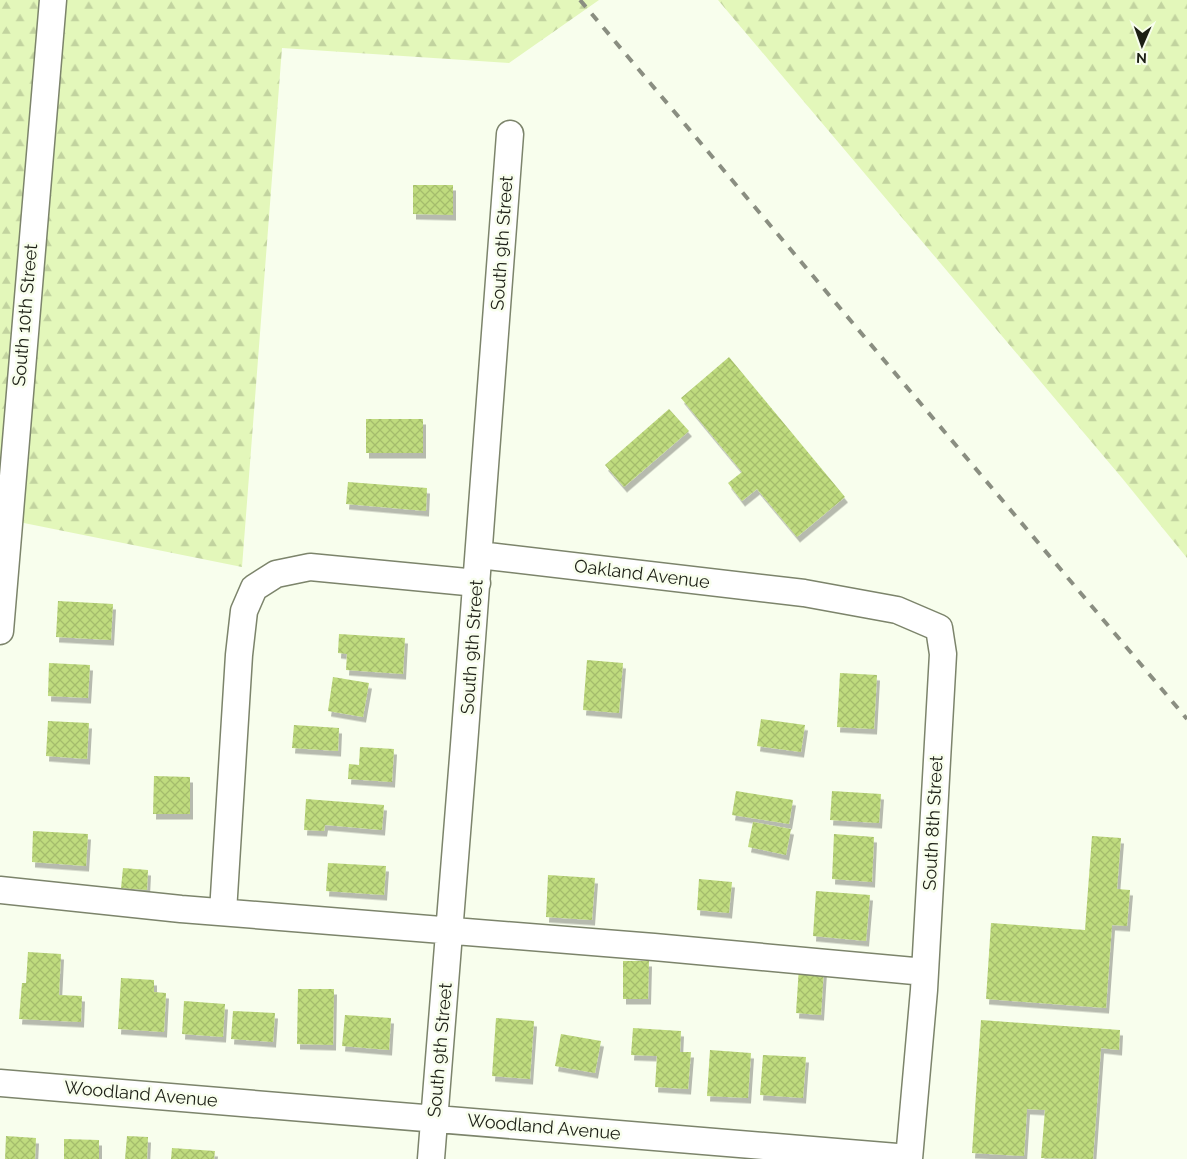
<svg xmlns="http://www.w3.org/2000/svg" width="1187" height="1159" font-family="Raleway,sans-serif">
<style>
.forest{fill:url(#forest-firs)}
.building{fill:url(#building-cross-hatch);filter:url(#shadow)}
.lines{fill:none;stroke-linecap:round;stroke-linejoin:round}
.minor-casing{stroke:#7c846b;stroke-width:29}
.minor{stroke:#fff;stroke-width:26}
.rail{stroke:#8a8e81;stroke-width:4;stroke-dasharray:9 9;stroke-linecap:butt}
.labels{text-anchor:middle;stroke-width:5;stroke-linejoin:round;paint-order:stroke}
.street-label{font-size:18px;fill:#1c1f15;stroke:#f8feed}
</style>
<defs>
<pattern id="forest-firs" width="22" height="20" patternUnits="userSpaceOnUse" patternTransform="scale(1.25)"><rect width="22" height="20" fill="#e3f7ba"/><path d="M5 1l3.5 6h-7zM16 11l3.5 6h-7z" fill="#c2d39f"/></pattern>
<pattern id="building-cross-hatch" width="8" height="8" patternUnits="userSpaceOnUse" patternTransform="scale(1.25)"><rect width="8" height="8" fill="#bfdb7e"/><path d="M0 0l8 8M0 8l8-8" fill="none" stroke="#a4bc6c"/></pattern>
<filter id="shadow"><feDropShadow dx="3" dy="5.5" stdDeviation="0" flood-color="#0004"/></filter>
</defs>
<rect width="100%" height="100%" fill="#f8feed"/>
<path class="forest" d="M0 0H599L509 63 282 48 242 567 4 519 11 465 0 468Z
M718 0H1187V558L1122 478Z"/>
<path class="building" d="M413 185H453V215L413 214Z
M729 357 845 497 797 537 757 489 742 501 728 483 742 472 681 398Z
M669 409 689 431 624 487 605 465Z
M366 419H423V453H366Z
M348 482 427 488 426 511 346 504Z
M58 601 113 604 111 640 56 637Z
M339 634 405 638 403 674 346 670 347 654 338 653Z
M587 660 623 663 619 713 583 710Z
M49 663 90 665 88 698 48 696Z
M840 673 877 675 874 729 837 727Z
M333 677 369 683 363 717 328 711Z
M761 719 805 725 801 752 757 746Z
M48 721 89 723 87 759 46 756Z
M294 725 339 728 338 751 292 748Z
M360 747 394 749 392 782 348 779 349 764 359 765Z
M154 776 190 777V814H153Z
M736 791 793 800 789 824 732 815Z
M832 791 881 794 879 823 830 820Z
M306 799 384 805 382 830 325 825 324 831 304 830Z
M753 822 791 829 786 855 748 847Z
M33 831 88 834 86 866 32 862Z
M834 834 874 837 872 882 832 879Z
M1092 836 1121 838 1117 889 1130 890 1127 926 1112 925 1106 1008 986 999 991 923 1085 930Z
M328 863 386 866 384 895 326 891Z
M123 868 148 870 147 890 121 888Z
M548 875 595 878 592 920 546 917Z
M699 879 732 882 729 913 697 910Z
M816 891 870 895 866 941 813 936Z
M28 952 61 954 59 995 82 996 81 1022 19 1019 22 983H26Z
M623 961H649L648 999H623Z
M799 967 824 968 821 1015 796 1013Z
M121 978 154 980V992L166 993 164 1032 118 1029Z
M298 989H334L333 1045 297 1044Z
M184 1001 225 1004 223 1037 182 1034Z
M233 1011 275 1013 273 1042 231 1039Z
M345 1015 391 1018 389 1050 342 1046Z
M496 1018 534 1021 530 1079 492 1076Z
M981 1020 1120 1030 1119 1050 1101 1048 1093 1159 1041 1158 1045 1110 1027 1109 1024 1156 972 1153Z
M633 1028 681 1031 680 1052H691L688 1089 655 1087 657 1056 631 1055Z
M561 1034 601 1041 595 1073 555 1066Z
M710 1050 751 1053 748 1098 707 1096Z
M763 1055 806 1057 803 1098 760 1095Z
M6 1136 36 1138 35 1159H5Z
M127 1136 148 1137 147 1159H125Z
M64 1139 99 1140V1159H64Z
M172 1148 215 1151 214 1159H171Z"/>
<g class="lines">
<g class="minor-casing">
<path id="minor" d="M479 555 804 593 897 610 939 628 943 654 924 990 909 1159
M0 631 53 0
M0 890 181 909 654 947 925 972
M223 912 239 655 244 611 254 588 276 574 310 567 477 583
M0 1083 909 1158
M431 1159 464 745 510 134"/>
</g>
<use href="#minor" class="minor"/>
<path class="rail" d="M580 0 1187 719"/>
</g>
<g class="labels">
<g class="street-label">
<text transform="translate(502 243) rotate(-86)" y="6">South 9th Street</text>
<text transform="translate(25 315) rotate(-85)" y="6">South 10th Street</text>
<text transform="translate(642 574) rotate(7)" y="6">Oakland Avenue</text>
<text transform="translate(472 647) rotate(-86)" y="6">South 9th Street</text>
<text transform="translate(933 823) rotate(-87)" y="6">South 8th Street</text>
<text transform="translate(440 1050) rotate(-85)" y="6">South 9th Street</text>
<text transform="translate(141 1094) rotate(5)" y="6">Woodland Avenue</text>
<text transform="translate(544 1127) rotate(5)" y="6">Woodland Avenue</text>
</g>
</g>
<g transform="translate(1142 45) rotate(182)" stroke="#f8feed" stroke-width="4" paint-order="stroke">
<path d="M0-4L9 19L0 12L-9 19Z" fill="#1c1f15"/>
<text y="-8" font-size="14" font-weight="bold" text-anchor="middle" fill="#1c1f15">N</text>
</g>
</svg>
